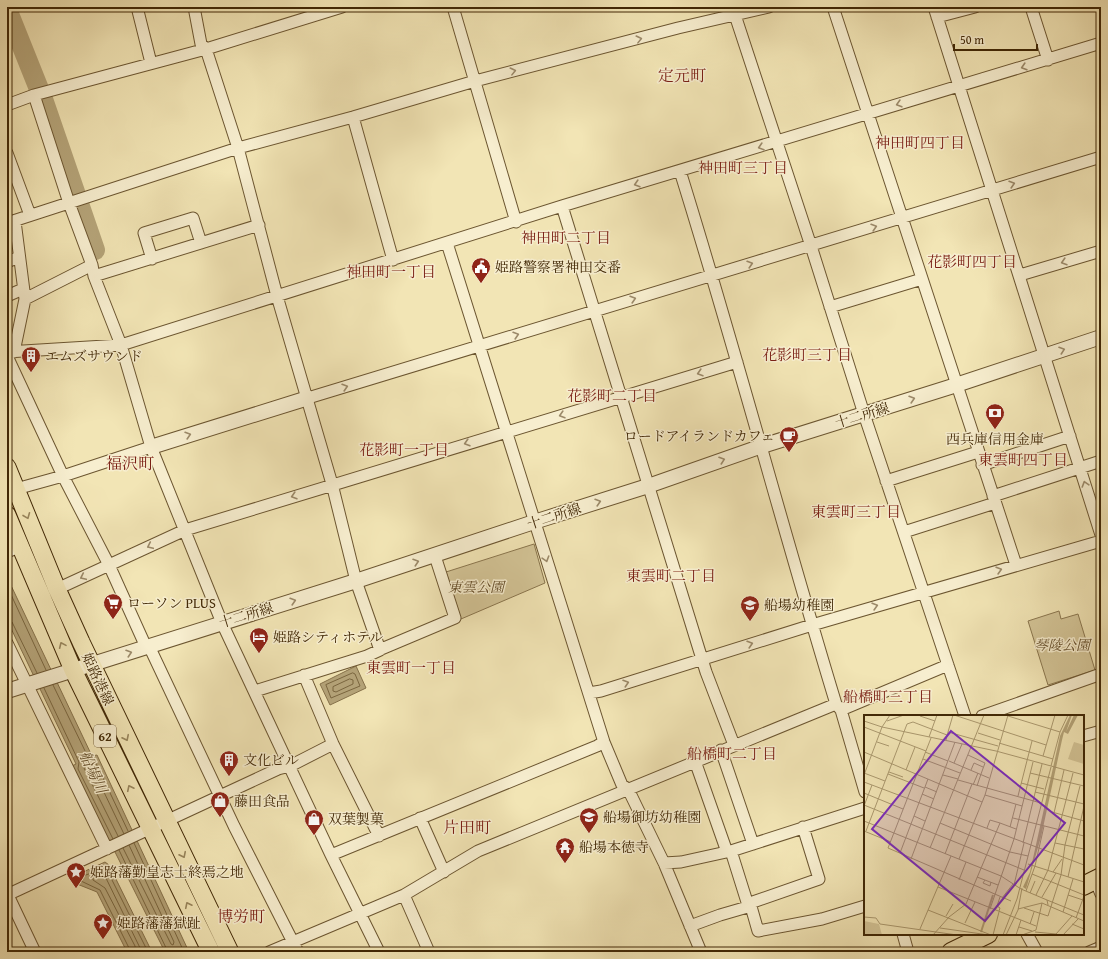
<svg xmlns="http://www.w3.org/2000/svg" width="1108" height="959" font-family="'Gentium Book Plus','Noto Serif JP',serif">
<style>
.green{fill:#d4c597;stroke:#8a764e}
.water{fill:#b5a479;stroke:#86724b}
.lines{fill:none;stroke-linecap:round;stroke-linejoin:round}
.shore{stroke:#7a663f;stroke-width:1}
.river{stroke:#b5a479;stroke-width:20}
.minor-casing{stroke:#6c5631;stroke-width:13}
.tertiary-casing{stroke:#6c5631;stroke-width:16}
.primary-casing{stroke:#402705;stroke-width:19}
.trunk-casing{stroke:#402705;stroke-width:20}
.minor{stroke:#f7eecf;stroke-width:11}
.tertiary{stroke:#f7eecf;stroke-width:14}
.primary{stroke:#f2e5b5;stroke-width:17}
.trunk{stroke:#f2e5b5;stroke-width:18}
.oneway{stroke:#9c8a6a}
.oneway2{stroke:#99865d}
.labels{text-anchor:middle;stroke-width:3;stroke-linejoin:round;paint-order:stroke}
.shield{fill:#f7eecf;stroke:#776342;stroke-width:1}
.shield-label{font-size:13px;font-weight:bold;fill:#402705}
.poi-label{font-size:14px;fill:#402705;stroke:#f7eecf;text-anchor:start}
.street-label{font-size:14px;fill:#402705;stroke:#f7eecf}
.park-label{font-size:14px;font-style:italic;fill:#654e2a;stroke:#f7eecf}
.neighbourhood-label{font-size:15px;fill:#7a1f14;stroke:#f7eecf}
.water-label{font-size:15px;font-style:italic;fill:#634c28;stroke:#f7eecf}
.quarter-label{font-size:16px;fill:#7a1f14;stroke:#f7eecf}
.inset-river{fill:none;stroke:#b5a479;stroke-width:2}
.inset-road{fill:none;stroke:#ab996f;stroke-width:1}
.view{fill:#7b2cbf;fill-opacity:0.15;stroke:#7b2cbf;stroke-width:2}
.inset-edge{fill:none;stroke:#402705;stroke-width:2}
</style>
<rect width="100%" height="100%" fill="#f2e5b5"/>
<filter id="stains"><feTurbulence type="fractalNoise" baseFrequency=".005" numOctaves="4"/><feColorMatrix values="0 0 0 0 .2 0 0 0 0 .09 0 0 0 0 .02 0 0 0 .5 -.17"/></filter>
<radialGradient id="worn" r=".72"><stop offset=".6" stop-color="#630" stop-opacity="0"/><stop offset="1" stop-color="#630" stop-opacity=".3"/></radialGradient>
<path class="green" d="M534 544 545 583 461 619 446 572Z
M1059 611 1061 619 1078 614 1095 670 1048 685 1028 621Z"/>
<path class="water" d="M7 577 92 756 97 755 189 952H165L72 766 76 764 7 620Z
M356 666 366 688 330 705 320 684Z
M105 862 109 865 152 952H127L97 892 72 882 70 878Z"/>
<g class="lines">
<path class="shore" d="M7 586 46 670
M7 620 12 622 37 673
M353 673 355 674 360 686 331 698 326 685Z
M350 679 353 680V684L336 692 333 691V687Z
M53 685 88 757 95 761 128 831
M44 688 79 762 78 769 113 839
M118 836 84 768 86 763 91 765 124 834
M134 843 184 952
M123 848 171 944 173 945 174 942 129 845
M119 850 168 952
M131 952 100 890 81 881 80 877 106 868 148 952
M136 952 135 946 105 888 93 880V877L101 873 104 874 142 952"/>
<path class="river" d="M7 9 43 99 95 250"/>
<g class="minor-casing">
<path id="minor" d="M137 7 151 63
M194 7 201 44 206 49 238 148 277 296 332 484 356 581 380 650 367 656 255 691
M453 7 516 222
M833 7 1016 565
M934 7 1101 535
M1031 7 1048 60
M735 15 811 246 864 414 965 716
M937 17 975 7
M34 95 69 203 92 265 94 276 121 345 151 447 222 623 331 855 379 952
M7 105 34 95 206 49 342 7
M353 117 393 260
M7 153 30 215
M680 171C735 347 782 527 836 704L841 710 865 792
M562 206 706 672 734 745
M7 223 238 148 353 117 475 81 678 28 769 7
M447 243 604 742 622 785 628 789 664 863 701 952
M152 259 144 233 193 218 201 243
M7 262 19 257
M1020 275 1101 251
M94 276 259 225
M7 296 23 289
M25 299 92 265
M830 307 922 279
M7 352 121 345 562 206 1101 43
M14 352 25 299 15 221
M7 356 63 476 109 565 146 647
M308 398 1101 157
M982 465 1070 436
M886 481 978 452
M16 489 63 476 151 447
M993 496 1101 461
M904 532 995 503
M7 552 19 547
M57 589 185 530 737 362
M7 643 107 849
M149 646 234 826 298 952
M379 650 455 618 435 556
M304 675 333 744 379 836
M589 693 601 691 812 625 1101 541
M841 710 948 665
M982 716 1101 674
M1083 736 1101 731
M721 750 753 844
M695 761 727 852
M420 818 444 872
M731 851 747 902 750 903 758 931 822 919 865 906
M331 855 597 746 604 742
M664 863 681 862 731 851 865 808
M1095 880 1101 894
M7 893 35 952
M7 895 278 769 290 766 333 744
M404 895 429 952
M750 903 819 879 803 827
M690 926 720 915 751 906
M903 934 908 952
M1027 934 1037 952
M269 952 404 895 478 851 836 704
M1089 952 1101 947"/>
</g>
<g class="tertiary-casing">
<path id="tertiary" d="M151 447 308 398
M7 691 356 581 534 522 648 486 762 446 950 387 1101 337"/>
</g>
<g class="primary-casing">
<path id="primary" d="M7 467 57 589 81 642 230 952
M7 515 73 670 211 952"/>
</g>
<g class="trunk-casing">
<path id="trunk" d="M1083 886 1101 877
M951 952 988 934"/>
</g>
<use href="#minor" class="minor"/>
<use href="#tertiary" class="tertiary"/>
<use href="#primary" class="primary"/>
<use href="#trunk" class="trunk"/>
</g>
<defs><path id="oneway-chevron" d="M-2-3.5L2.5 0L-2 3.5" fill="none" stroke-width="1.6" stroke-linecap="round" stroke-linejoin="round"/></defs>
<g class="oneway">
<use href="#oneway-chevron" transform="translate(639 39) rotate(-14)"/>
<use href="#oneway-chevron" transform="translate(1024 67) rotate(163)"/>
<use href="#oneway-chevron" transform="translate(513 71) rotate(-14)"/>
<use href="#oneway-chevron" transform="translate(899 104) rotate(164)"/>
<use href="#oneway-chevron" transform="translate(761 147) rotate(163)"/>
<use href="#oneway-chevron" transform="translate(637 184) rotate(163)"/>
<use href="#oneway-chevron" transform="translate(1012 184) rotate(-17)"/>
<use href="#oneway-chevron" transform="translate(874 227) rotate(-17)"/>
<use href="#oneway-chevron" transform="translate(1064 262) rotate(163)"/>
<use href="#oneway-chevron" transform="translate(750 264) rotate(-17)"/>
<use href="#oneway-chevron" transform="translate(633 299) rotate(-17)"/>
<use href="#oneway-chevron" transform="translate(516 335) rotate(-17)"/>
<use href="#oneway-chevron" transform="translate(1062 350) rotate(-19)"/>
<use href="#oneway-chevron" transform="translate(700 373) rotate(163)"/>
<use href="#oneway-chevron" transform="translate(345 387) rotate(-17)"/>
<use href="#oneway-chevron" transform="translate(912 399) rotate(-17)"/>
<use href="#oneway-chevron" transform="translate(562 415) rotate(163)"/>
<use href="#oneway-chevron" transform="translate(188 435) rotate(-17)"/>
<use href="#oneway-chevron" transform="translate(467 443) rotate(163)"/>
<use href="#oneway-chevron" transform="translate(722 460) rotate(-19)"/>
<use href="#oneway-chevron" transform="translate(1085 484) rotate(-107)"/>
<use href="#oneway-chevron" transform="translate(294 496) rotate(163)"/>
<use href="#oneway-chevron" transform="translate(598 502) rotate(-17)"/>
<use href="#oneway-chevron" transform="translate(150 546) rotate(155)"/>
<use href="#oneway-chevron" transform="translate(546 559) rotate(73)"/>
<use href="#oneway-chevron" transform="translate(416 562) rotate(-18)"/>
<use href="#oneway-chevron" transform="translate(999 570) rotate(-16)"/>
<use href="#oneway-chevron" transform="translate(83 577) rotate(155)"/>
<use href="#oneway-chevron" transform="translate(293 601) rotate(-17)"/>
<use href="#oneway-chevron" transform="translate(875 606) rotate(-16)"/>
<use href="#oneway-chevron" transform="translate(750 644) rotate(-17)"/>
<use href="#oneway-chevron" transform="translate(129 653) rotate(-18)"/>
<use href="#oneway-chevron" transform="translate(626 683) rotate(-18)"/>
</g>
<g class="oneway2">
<use href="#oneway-chevron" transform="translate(27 516) rotate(68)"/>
<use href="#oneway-chevron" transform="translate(62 645) rotate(-114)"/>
<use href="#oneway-chevron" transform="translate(126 738) rotate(64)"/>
<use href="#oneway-chevron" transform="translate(130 788) rotate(-116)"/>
<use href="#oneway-chevron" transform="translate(183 855) rotate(64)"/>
<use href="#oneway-chevron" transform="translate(188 905) rotate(-116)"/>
</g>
<defs>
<g id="civic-pin" transform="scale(1)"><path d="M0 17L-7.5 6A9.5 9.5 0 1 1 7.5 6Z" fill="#8f2418" stroke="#f7eecf"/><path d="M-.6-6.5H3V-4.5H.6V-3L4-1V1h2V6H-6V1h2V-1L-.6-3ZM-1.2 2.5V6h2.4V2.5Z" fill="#fff"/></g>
<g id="building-pin" transform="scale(1)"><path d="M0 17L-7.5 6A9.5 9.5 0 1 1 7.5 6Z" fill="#8f2418" stroke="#f7eecf"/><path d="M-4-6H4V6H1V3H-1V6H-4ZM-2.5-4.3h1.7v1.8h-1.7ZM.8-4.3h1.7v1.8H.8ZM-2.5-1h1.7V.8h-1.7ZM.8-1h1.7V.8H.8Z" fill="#fff"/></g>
<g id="bank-pin" transform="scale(1)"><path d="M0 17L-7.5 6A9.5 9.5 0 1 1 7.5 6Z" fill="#8f2418" stroke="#f7eecf"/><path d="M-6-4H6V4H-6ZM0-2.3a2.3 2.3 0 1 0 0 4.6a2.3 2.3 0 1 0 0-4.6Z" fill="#fff"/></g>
<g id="cafe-pin" transform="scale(1)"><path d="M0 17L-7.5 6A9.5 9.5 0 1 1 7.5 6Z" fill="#8f2418" stroke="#f7eecf"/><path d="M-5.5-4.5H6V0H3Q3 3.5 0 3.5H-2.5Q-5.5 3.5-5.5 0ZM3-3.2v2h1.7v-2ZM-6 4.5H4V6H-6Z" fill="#fff"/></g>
<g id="supermarket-pin" transform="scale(1)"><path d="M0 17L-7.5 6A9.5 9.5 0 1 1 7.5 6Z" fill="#8f2418" stroke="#f7eecf"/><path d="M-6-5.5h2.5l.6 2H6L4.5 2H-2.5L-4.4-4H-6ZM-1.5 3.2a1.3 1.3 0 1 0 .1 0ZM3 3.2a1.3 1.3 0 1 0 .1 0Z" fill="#fff"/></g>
<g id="school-pin" transform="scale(1)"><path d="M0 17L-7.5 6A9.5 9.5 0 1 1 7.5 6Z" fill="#8f2418" stroke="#f7eecf"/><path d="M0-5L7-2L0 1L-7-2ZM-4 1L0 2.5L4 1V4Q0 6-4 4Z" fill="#fff"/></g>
<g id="hotel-pin" transform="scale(1)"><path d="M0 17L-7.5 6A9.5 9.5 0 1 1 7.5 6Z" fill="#8f2418" stroke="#f7eecf"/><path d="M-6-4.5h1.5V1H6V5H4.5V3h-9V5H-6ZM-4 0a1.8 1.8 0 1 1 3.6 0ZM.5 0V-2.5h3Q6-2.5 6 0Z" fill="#fff"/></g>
<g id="shop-pin" transform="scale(1)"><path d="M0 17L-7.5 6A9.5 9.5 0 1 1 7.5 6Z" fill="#8f2418" stroke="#f7eecf"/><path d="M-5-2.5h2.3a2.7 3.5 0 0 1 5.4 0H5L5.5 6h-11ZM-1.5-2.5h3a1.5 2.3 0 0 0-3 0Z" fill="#fff"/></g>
<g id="temple-pin" transform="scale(1)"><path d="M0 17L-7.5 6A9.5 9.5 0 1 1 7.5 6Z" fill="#8f2418" stroke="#f7eecf"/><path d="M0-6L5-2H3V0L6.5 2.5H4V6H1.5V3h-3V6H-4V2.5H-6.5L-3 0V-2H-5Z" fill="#fff"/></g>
<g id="sight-pin" transform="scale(1)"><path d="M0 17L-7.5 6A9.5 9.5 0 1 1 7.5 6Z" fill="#8f2418" stroke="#f7eecf"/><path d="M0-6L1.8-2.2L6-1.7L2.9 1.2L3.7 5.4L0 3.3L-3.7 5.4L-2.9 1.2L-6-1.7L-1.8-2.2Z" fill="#fff"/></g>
</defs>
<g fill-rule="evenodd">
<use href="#civic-pin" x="481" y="267"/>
<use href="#building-pin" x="31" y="356"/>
<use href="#bank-pin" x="995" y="413"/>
<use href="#cafe-pin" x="789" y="436"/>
<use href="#supermarket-pin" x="113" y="603"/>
<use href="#school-pin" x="750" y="605"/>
<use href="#hotel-pin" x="259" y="637"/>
<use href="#building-pin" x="229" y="760"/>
<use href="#shop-pin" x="220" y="801"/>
<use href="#school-pin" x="589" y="817"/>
<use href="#shop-pin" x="314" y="819"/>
<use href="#temple-pin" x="565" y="847"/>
<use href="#sight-pin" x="76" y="872"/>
<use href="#sight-pin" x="103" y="923"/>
</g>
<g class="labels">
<rect class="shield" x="94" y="725" width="22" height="22" rx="3"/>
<g class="shield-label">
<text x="105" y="741">62</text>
</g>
<g class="poi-label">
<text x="495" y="272">姫路警察署神田交番</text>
<text x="45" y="361">エムズサウンド</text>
<text x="775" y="441" text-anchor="end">ロードアイランドカフェ</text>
<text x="995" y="444" text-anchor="middle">西兵庫信用金庫</text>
<text x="127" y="608">ローソン PLUS</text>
<text x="764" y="610">船場幼稚園</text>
<text x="273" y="642">姫路シティホテル</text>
<text x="243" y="765">文化ビル</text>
<text x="234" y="806">藤田食品</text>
<text x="603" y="822">船場御坊幼稚園</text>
<text x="328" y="824">双葉製菓</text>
<text x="579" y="852">船場本徳寺</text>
<text x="90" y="877">姫路藩勤皇志士終焉之地</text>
<text x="117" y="928">姫路藩藩獄趾</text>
</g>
<g class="street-label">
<text transform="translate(862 415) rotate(-17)" y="5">十二所線</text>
<text transform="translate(554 516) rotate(-18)" y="5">十二所線</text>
<text transform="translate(246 615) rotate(-17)" y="5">十二所線</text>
<text transform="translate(98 679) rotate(65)" y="5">姫路港線</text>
</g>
<g class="park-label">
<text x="476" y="592">東雲公園</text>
<text x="1062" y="650">琴陵公園</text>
</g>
<g class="neighbourhood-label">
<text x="920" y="148">神田町四丁目</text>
<text x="743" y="173">神田町三丁目</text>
<text x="566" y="243">神田町二丁目</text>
<text x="972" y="267">花影町四丁目</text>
<text x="391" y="277">神田町一丁目</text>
<text x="807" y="360">花影町三丁目</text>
<text x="612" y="401">花影町二丁目</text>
<text x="404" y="455">花影町一丁目</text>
<text x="1023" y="465">東雲町四丁目</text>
<text x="856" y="517">東雲町三丁目</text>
<text x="671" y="581">東雲町二丁目</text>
<text x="411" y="673">東雲町一丁目</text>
<text x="888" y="702">船橋町三丁目</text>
<text x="732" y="759">船橋町二丁目</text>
</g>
<g class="water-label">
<text transform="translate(93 772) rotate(65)" y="5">船場川</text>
</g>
<g class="quarter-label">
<text x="682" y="81">定元町</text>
<text x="130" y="469">福沢町</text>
<text x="467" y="833">片田町</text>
<text x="241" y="922">博労町</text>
</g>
</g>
<g transform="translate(864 715)">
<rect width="220" height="220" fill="#f2e5b5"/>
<path d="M210 27 220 30V49L204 44ZM0 206 15 209 18 220H0Z" fill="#d4c597"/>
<path d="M206 0H208L202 17 210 0H214L204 19 200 17 198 25 177 122 162 174 159 172 166 157 196 21Z" fill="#b5a479"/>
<path class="inset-river" d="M117 217 129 180"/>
<path class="inset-road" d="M90 0 182 30M56 1 71 6M144 1 196 17M0 6 18 12 132 36 220 60M23 6 40 0M0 12 62 36M18 12 26 0M84 17 89 0M114 18 136 25M65 22 73 0M82 25 84 17 134 31M13 27 25 31M135 28 189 44M0 37 118 87M61 37 84 46M104 40 121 48 117 59M179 41 191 0M59 44 96 58M85 46 99 52M90 48 98 29M187 51 196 17 204 0M99 52 125 63M42 55 51 32M107 55 110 48 119 52M25 57 39 62M0 58 21 66M166 58 220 71M24 59 60 73M0 60 18 12M79 60 94 64M94 65 177 88M0 67 220 150M157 68 180 74M109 70 114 58M113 71 117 59M61 72 73 77M171 77 220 89M0 78 39 94M58 79 70 84M121 80 158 91M154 81 168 26M0 90 160 155M0 91 8 70M188 97 220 106M190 98 200 55M50 101 61 106M149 103 220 121M0 106 137 161 157 174 183 185 184 190M76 108 146 137 164 141M146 112 152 89M123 113 126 105 136 108M0 116 27 127M2 116 43 9 49 7 83 20M159 128 178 49M191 128 220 134M24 133 147 186M24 133 67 23M66 133 120 0M36 138 64 64M81 139 108 69M47 144 91 27M95 144 121 80 144 0M164 149 220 167M189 157 198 144M168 159 220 180M113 162 134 170M204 162 220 91M95 165 102 147M121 165 119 168 126 171 127 167M150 170 160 128M74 172 172 211M162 176 171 151 180 111M166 178 171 166M172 180 184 155 209 58M204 180 219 185M178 182 192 158M138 183 149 169M183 185 220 200M160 193 184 201 197 160 201 130 216 71M126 194 150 124 169 47M154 194 178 188 220 206M64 195 127 220M135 196 136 193 133 191 136 182M199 197 209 164M82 201 89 189M0 202 12 203 16 209 93 220M212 203 220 181M101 208 111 187M166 209 170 197M208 209 220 214M155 212 168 216M76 213 125 220M56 214 87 141M171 217 192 219 208 201M69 220 85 202 102 189 136 108 152 114M129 220 135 197M139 220 153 184 187 52M142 220 154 195 158 173M152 220 157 205M158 220 172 215 178 188M199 220 214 204"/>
<path class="view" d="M87 16 201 108 121 206 8 114Z"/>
<rect width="220" height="220" class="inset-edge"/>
</g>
<rect width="1108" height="959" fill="none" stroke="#f2e5b5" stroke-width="24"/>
<rect x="8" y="8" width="1092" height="943" fill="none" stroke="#402705" stroke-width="2"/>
<rect x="12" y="12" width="1084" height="935" fill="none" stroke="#402705"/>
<path d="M954 44v6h83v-6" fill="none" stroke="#402705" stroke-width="2"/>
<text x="960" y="44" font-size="12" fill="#402705" stroke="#f7eecf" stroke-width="3" paint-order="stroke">50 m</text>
<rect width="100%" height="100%" filter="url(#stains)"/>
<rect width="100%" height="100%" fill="url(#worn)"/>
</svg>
